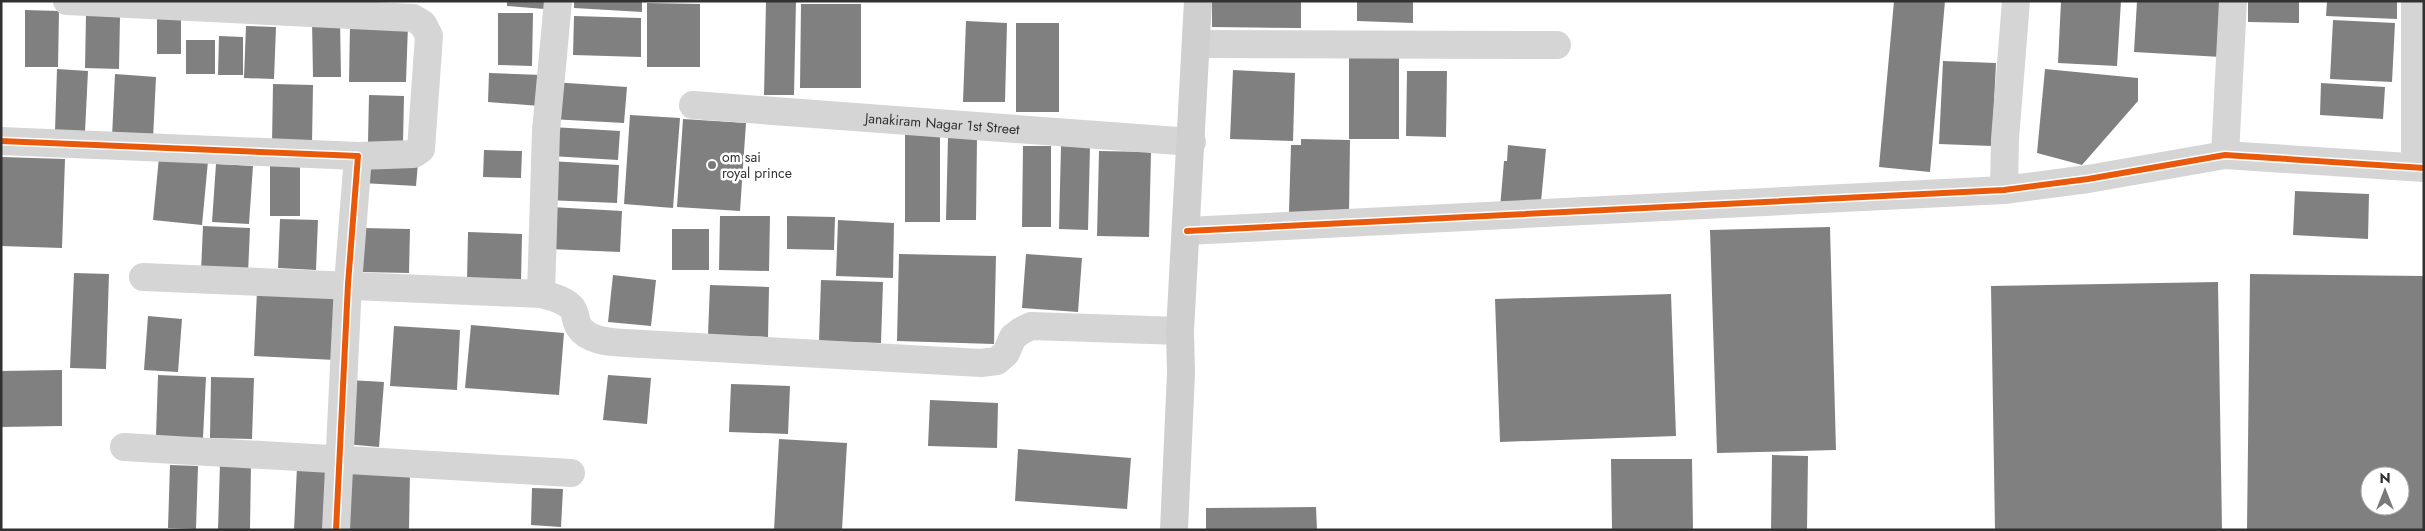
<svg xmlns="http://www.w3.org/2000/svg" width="2425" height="531" font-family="Jost,sans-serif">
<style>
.building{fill:#808080;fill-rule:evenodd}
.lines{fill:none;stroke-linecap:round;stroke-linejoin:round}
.street{stroke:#d5d5d5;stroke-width:28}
.secondary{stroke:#cfcfcf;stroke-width:28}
.cycleway-casing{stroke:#fff;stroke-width:9}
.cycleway{stroke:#e8590c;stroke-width:6}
.poi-dot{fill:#797979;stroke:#fff;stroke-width:2}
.labels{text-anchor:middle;stroke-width:5;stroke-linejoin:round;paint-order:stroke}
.street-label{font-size:14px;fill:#313131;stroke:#fff}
.poi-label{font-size:14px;fill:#313131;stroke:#fff;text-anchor:start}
</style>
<rect width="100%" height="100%" fill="#fff"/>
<path class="building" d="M507 1H545L544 9 507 6Z
M574 1H642V12L574 8Z
M766 1H796L794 95H764Z
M1212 1H1301V28L1212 27Z
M1357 1H1413V23L1357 21Z
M1894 1H1945L1930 172 1879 167Z
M2061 1H2121L2117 66 2058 63Z
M2137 1H2225L2221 57 2134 52Z
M2248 1H2299V23L2248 22Z
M2327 1H2397V19L2326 16Z
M647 3 700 4V67H647Z
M801 4H861V88H800Z
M25 10 59 11 58 67H25Z
M498 13H533L532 66 498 65Z
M86 15 120 16 119 69 85 68Z
M574 16 641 18V57L573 55Z
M157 17H181V54H157Z
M340 19 341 77H313L312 20Z
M2333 20 2395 23 2392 82 2330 79Z
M966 21 1007 23 1005 102H963Z
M1016 23H1059V112H1016Z
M350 25H408L406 82H349Z
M246 26 276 27 274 79 244 78Z
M219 36 243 37V75H218Z
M186 40H215V74H186Z
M1349 55H1399V139H1349Z
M1943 61 1996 63 1992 146 1939 144Z
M57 69 88 71 85 132 55 131Z
M2045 69 2138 78V101L2082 165 2037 153Z
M1233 70 1295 73 1293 141 1230 139Z
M1407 71H1447L1446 137 1406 136Z
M489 73 542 75 540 106 488 102Z
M115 74 156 77 153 139 112 137Z
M552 82 627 87 624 123 550 119Z
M2321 83 2385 87 2383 119 2320 115Z
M273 84 313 85 312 144H272Z
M369 95 404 96 403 143 368 142Z
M630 115 680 118 673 208 624 204Z
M683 119 746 123 740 211 677 207Z
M552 127 620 131 618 160 551 156Z
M940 132V222H905V133Z
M948 137 977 138 976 220H946Z
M1301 139 1350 140 1349 214 1289 212 1291 145H1301Z
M1508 145 1546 149 1540 212 1500 208 1504 161H1507Z
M1023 146H1051V227H1022Z
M1061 146 1090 147 1088 230 1059 229Z
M484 150 522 151 521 178 483 177Z
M1099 151 1151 152 1149 237 1097 236Z
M2 157 65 159 62 248 1 246Z
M159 157 208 161 202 225 153 220Z
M363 160 418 163 416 186 362 183Z
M549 161 619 165 617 203 546 200Z
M216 164 253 166 249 224 212 222Z
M270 165H300V216H270Z
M2295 191 2369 194 2368 239 2293 235Z
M551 207 622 211 620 252 550 249Z
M720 216H770L769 271 719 270Z
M787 216 835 217 834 250 787 249Z
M280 219 318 220 316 270 278 268Z
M838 220 894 223 893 278 836 276Z
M203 226 250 228 248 274 201 272Z
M1830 227 1836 450 1717 453 1710 230Z
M363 228 410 229 409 273 362 272Z
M672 229H709V270H672Z
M468 232 522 234 521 283 467 281Z
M899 254 996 256 994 344 897 341Z
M1026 254 1082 258 1078 312 1022 308Z
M74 273 109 274 106 369 70 368Z
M2250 274 2424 276V530H2247ZM2370 476H2400V506H2370Z
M613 275 656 280 651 326 608 322Z
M821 280 883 282 881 343 819 341Z
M2218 282 2222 530H1995L1991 286Z
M710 285 769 287 768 337 708 335Z
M257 291 339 296 335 360 254 356Z
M1671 294 1676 436 1500 442 1495 299Z
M148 316 182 319 178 372 144 370Z
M471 325 564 333 559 395 465 388Z
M394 326 460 330 457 390 390 386Z
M62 370V426L1 427V371Z
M158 375 206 377 203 438 156 436Z
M608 375 651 378 647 424 603 420Z
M211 377 254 378 252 439 210 438Z
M349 380 384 382 379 447 345 444Z
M731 384 790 386 788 434 729 432Z
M930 400 998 403 997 448 928 446Z
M779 439 847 443 842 530H774Z
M1018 449 1131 458 1127 509 1015 501Z
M1772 455 1808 456 1807 530H1771Z
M1611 459H1692L1693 529 1612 530Z
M220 463 251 464 250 530H218Z
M170 465 198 466 196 529 168 528Z
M297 467 335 469 332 530H294Z
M347 471H410L409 530H347Z
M532 488 563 489 561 527 531 525Z
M1316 507 1317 530H1206V508Z"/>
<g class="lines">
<g class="street">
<path d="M67 1 413 18 423 24 429 36 421 149 414 154 358 156"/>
<path d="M2415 1V166"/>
<path d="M1196 44 1557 45"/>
<path id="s1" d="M693 105 1192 142"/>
<path d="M1 141 358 156 348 284 336 530"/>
<path d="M2225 155 2233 1"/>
<path d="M2004 190 2005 139 2016 1"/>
<path d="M1187 231 2004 190 2088 179 2225 155 2424 168"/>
<path d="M143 277 541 294 546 131 558 1"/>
<path d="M541 294C552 297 564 299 572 308 576 313 575 321 579 327 588 341 610 342 625 343L981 363 997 361 1006 353 1013 337 1021 331 1031 326 1180 331"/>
<path d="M124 447 571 473"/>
</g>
<path class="secondary" d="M1174 530 1181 373 1180 331 1198 1"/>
<g class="cycleway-casing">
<path id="cycleway" d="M1 141 358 156 348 284 336 530
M1187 231 2004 190 2088 179 2225 155 2424 168"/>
</g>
<use href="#cycleway" class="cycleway"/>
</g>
<circle class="poi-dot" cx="712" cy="165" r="5"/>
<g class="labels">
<g class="street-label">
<text dy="5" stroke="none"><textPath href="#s1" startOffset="250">Janakiram Nagar 1st Street</textPath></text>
</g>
<g class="poi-label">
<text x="722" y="162">om sai<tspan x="722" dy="16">royal prince</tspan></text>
</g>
</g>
<rect width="2425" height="531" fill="none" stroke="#313131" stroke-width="5"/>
<g transform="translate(2385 491)"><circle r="24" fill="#ffffff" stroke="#adadad"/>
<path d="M0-4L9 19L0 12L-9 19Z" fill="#797979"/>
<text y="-8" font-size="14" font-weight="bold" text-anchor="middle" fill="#313131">N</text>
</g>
</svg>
